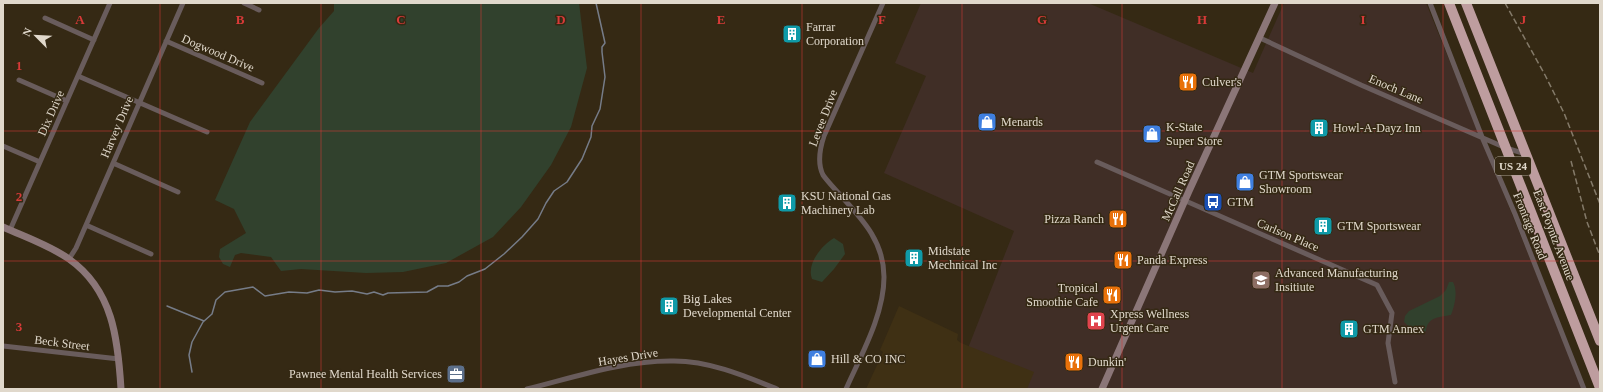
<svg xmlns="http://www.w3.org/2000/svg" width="1603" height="392" font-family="Georgia,serif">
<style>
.commercial{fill:#402e26}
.built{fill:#3f3014}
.green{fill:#31412d}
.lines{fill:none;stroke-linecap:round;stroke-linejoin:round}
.stream{stroke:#767c88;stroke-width:1.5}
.street{stroke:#695c5c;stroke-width:5}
.secondary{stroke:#8b7678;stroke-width:7}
.highway{stroke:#be9d9f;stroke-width:10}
.rail{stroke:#847a69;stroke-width:1.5;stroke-dasharray:6 3;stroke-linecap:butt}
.grid{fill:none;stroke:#d73a38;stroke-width:1;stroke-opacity:0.55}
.labels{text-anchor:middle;stroke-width:3;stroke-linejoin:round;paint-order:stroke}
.shield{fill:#352914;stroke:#ada494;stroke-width:1}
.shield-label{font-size:11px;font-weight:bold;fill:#e0d8cb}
.poi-label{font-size:12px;fill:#e0d8cb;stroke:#352914;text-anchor:start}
.street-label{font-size:12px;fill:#e0d8cb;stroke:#352914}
.grid-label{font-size:13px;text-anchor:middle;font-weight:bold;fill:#d73a38;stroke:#352914;stroke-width:3;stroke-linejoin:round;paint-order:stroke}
</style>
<rect width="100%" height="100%" fill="#352914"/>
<path class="commercial" d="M921 3H1088L1253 73 1284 3H1426L1583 389H952L1014 231 884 173 926 76 895 63Z"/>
<path class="built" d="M899 306 958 334 957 340 961 343 1034 372 1027 389H866L883 352 880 350Z"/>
<path class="green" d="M334 3H579L587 68 571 127 551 165 521 207 493 237 446 263 403 272 366 273 301 269 281 271 271 257 241 253 235 255 230 267 223 264 219 257 220 249 246 233 234 209 215 200 250 122 319 28 334 11Z
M834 238 843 244 845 254 834 269 822 282 812 279C806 264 822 245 834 238Z
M1449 282H1453C1458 291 1455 305 1451 315 1440 317 1427 317 1426 331 1416 337 1411 328 1404 322L1405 316 1409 311 1440 296 1446 290Z"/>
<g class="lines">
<path class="stream" d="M167 306 204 321
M192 372 189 355 192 342 203 322 212 314 216 300 225 292 253 287 265 296 289 292 307 293 319 290 335 292 352 291 367 294 374 292 383 295 388 293 427 292 438 286H448L459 282 467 276 485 269 504 254 522 237 538 219 546 203 554 191 567 182 582 159 591 137 592 126 600 109 605 77 602 52V47L605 43 596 3"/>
<path class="street" d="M244 3 259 10
M1430 3 1482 137 1515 214 1584 389
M45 18 94 40
M1260 38 1361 85 1506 148 1526 154
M166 41 262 83
M78 76 207 132
M19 80 67 101
M3 146 40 162
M1097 162 1377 285 1392 313 1388 343 1395 382
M113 163 178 192
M86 225 151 254
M10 230 110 3
M69 259 76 248 183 3
M3 346 119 359
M527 389C575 377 625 360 674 361 710 361 745 376 777 389
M846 389C861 355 884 315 884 277 884 242 863 220 841 196 835 189 828 182 823 175 817 163 820 148 824 136L883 3"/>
<path class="secondary" d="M3 227C25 237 49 245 69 259 113 290 118 339 121 389
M1102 389 1189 191 1275 3"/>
<path class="highway" d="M1449 3 1600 388
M1466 3 1600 341"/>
<path class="rail" d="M1505 3 1545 75 1564 113 1600 204
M1571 161 1587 222 1600 256"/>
</g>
<path class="grid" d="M160 3V389M321 3V389M481 3V389M641 3V389M802 3V389M962 3V389M1122 3V389M1282 3V389M1443 3V389M3 131H1600M3 261H1600"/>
<defs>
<g id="building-square" transform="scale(1)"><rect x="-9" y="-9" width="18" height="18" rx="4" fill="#0f9aa8" stroke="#352914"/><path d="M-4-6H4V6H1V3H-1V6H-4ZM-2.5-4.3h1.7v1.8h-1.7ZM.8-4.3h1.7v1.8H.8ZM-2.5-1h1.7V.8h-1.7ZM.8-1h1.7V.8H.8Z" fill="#fff"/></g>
<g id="restaurant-square" transform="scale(1)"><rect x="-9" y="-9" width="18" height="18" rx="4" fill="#e8710a" stroke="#352914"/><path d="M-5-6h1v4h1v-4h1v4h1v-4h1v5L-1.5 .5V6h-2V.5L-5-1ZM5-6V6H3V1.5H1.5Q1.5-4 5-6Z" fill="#fff"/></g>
<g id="shop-square" transform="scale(1)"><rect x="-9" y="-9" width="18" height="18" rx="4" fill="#3f7fe0" stroke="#352914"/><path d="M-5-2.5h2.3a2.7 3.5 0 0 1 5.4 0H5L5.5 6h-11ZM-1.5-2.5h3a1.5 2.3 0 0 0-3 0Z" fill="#fff"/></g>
<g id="bus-square" transform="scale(1)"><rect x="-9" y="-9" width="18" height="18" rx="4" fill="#1a4fb4" stroke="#352914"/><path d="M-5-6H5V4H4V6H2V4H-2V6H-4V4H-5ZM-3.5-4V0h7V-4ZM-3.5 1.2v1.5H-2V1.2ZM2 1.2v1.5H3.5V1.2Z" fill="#fff"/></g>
<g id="university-square" transform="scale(1)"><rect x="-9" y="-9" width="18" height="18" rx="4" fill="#8d6e63" stroke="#352914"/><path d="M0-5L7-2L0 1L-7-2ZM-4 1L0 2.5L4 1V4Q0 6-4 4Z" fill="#fff"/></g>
<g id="hospital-square" transform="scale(1)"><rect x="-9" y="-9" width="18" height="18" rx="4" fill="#e0444e" stroke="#352914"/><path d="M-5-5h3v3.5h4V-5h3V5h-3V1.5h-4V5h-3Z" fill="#fff"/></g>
<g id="office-square" transform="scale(1)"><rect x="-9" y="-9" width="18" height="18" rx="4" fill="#5c6f8a" stroke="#352914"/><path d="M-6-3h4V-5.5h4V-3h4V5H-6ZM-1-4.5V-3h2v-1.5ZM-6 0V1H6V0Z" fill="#fff"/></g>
</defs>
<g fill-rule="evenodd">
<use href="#building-square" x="792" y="34"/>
<use href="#restaurant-square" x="1188" y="82"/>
<use href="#shop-square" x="987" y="122"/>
<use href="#building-square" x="1319" y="128"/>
<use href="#shop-square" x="1152" y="134"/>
<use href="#shop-square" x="1245" y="182"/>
<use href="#bus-square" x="1213" y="202"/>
<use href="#building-square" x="787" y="203"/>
<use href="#restaurant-square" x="1118" y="219"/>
<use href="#building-square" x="1323" y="226"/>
<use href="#building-square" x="914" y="258"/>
<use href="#restaurant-square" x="1123" y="260"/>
<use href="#university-square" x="1261" y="280"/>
<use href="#restaurant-square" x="1112" y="295"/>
<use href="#building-square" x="669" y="306"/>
<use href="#hospital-square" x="1096" y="321"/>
<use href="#building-square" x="1349" y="329"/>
<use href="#shop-square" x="817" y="359"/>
<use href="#restaurant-square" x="1074" y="362"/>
<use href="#office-square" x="456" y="374"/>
</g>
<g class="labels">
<rect class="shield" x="1495" y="157" width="36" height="18" rx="3"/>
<g class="shield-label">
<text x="1513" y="170">US 24</text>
</g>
<g class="poi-label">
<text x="806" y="31">Farrar<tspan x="806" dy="14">Corporation</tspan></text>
<text x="1202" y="86">Culver's</text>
<text x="1001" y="126">Menards</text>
<text x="1166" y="131">K-State<tspan x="1166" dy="14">Super Store</tspan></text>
<text x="1333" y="132">Howl-A-Dayz Inn</text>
<text x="1259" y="179">GTM Sportswear<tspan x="1259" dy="14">Showroom</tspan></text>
<text x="801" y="200">KSU National Gas<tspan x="801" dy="14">Machinery Lab</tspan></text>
<text x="1227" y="206">GTM</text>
<text x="1104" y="223" text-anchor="end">Pizza Ranch</text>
<text x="1337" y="230">GTM Sportswear</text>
<text x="928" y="255">Midstate<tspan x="928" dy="14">Mechnical Inc</tspan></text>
<text x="1137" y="264">Panda Express</text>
<text x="1275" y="277">Advanced Manufacturing<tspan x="1275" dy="14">Insitiute</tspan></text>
<text x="1098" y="292" text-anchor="end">Tropical<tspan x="1098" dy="14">Smoothie Cafe</tspan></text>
<text x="683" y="303">Big Lakes<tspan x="683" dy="14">Developmental Center</tspan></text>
<text x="1110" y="318">Xpress Wellness<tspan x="1110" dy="14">Urgent Care</tspan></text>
<text x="1363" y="333">GTM Annex</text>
<text x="831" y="363">Hill &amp; CO INC</text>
<text x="1088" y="366">Dunkin'</text>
<text x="442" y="378" text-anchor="end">Pawnee Mental Health Services</text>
</g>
<g class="street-label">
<text transform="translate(218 53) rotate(23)" y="4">Dogwood Drive</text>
<text transform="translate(1396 89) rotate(23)" y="4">Enoch Lane</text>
<text transform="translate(51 113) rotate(-66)" y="4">Dix Drive</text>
<text transform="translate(823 118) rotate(-69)" y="4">Levee Drive</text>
<text transform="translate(117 127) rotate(-67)" y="4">Harvey Drive</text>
<text transform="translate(1178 191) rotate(-66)" y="4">McCall Road</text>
<text transform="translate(1530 226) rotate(68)" y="4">Frontage Road</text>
<text transform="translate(1288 235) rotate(23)" y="4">Carlson Place</text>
<text transform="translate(1554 235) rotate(69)" y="4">East Poyntz Avenue</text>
<text transform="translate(62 343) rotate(7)" y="4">Beck Street</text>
<text transform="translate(628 357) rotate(-9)" y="4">Hayes Drive</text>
</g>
</g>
<g class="grid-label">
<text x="80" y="24">A</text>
<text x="240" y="24">B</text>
<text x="401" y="24">C</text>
<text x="561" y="24">D</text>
<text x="721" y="24">E</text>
<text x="882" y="24">F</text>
<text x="1042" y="24">G</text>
<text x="1202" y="24">H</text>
<text x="1363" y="24">I</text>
<text x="1523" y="24">J</text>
<text x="19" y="70">1</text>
<text x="19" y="201">2</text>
<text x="19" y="331">3</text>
</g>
<rect width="1603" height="392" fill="none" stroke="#e0d8cb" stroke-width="8"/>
<g transform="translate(36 36) rotate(294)" stroke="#352914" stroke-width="3" paint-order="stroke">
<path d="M0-3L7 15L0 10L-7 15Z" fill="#e0d8cb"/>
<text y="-6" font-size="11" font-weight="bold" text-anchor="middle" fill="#e0d8cb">N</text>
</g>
</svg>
